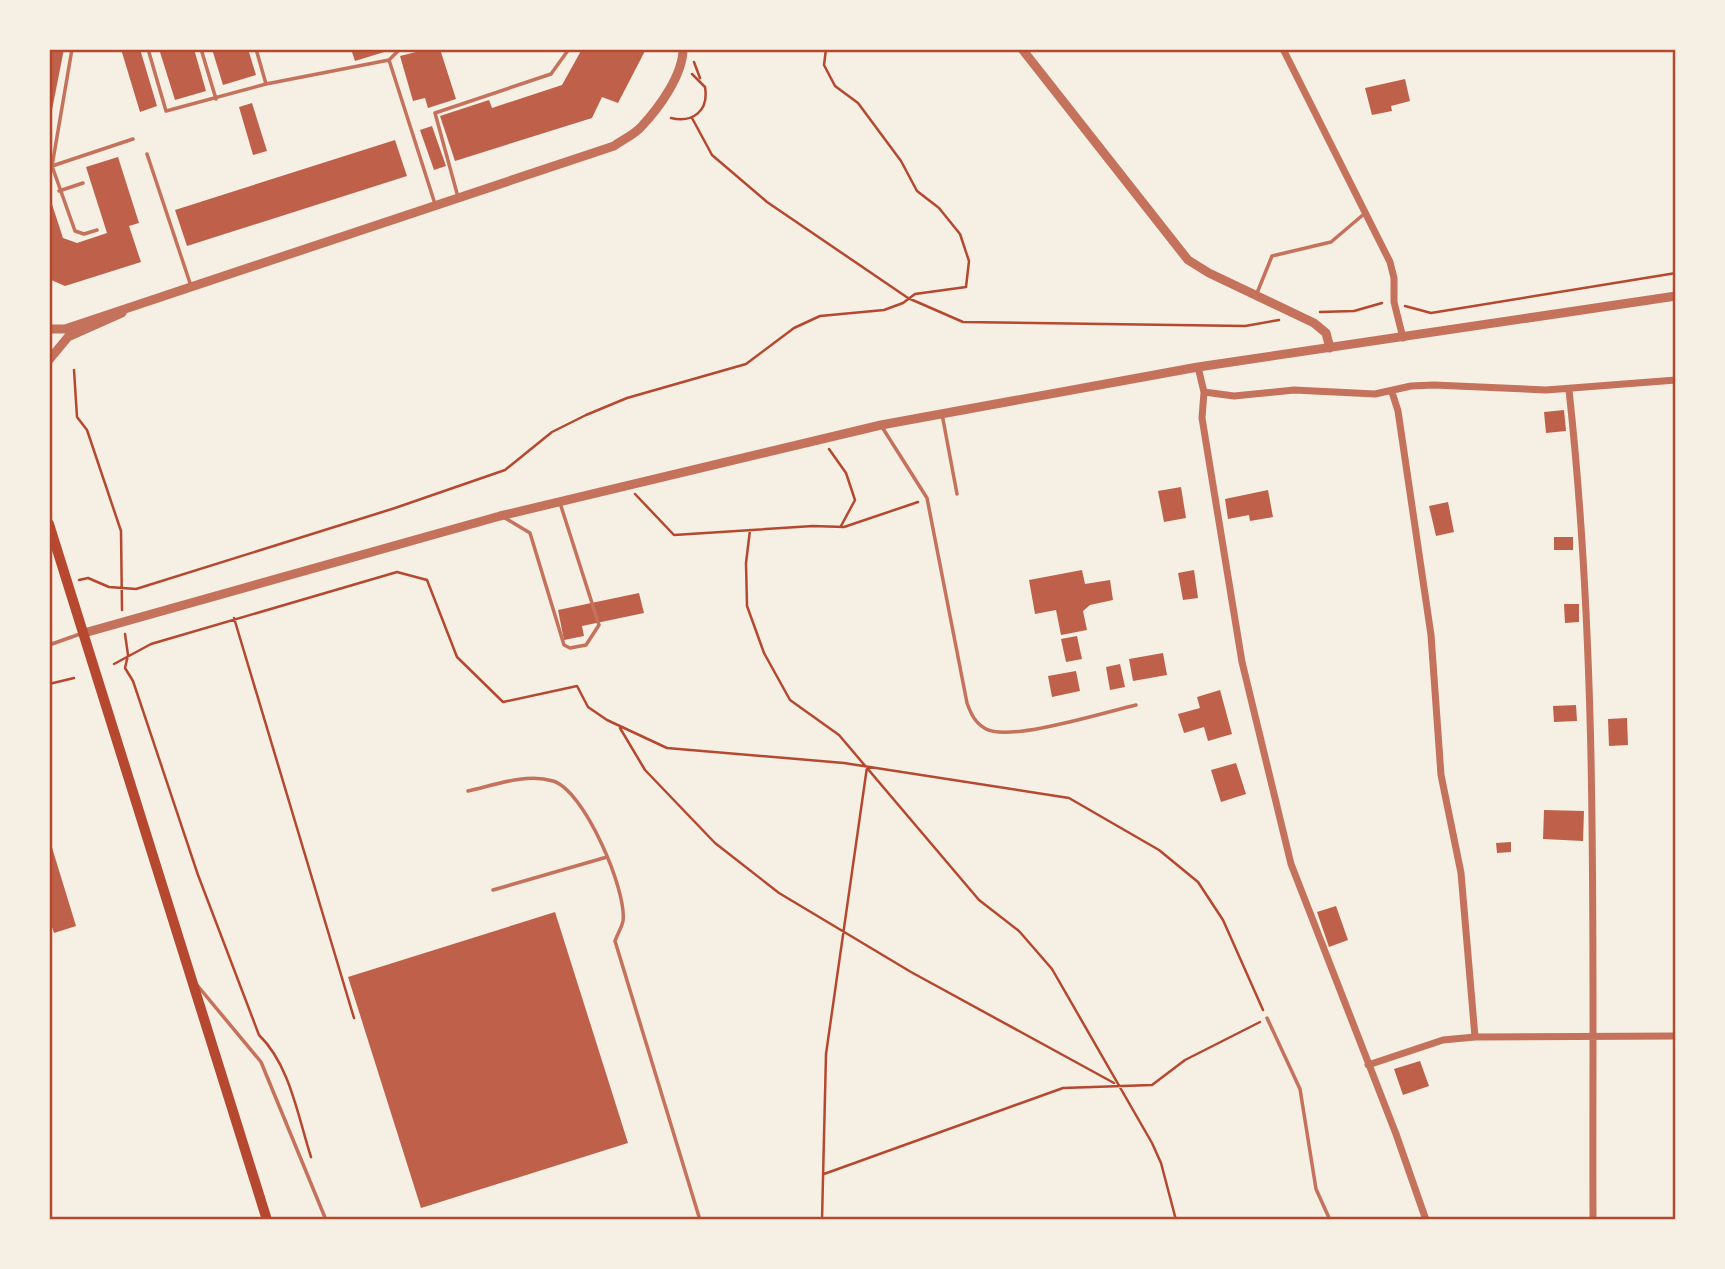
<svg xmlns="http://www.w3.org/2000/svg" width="1725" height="1269" font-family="'Alegreya Sans',sans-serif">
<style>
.building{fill:#bf614a}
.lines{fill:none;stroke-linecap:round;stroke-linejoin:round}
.path{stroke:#b5482f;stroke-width:2.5}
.service{stroke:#c5725c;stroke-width:3.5}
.minor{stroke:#c5725c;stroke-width:7}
.tertiary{stroke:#c5725c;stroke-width:9}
.primary{stroke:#b5482f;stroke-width:10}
.neatline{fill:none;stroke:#b5482f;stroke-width:2.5}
</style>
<rect width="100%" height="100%" fill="#f6efe4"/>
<path class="building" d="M49 49H64L50 120H49Z
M121 49H140L157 106 140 112Z
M159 49H194L206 91 175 100Z
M212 49H248L256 75 223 85Z
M351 49H394L355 61Z
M428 49H440L456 99 428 108 425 98 413 101 400 56Z
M582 49H646L618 103 602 97 592 118 455 161 440 116 489 100 492 108 562 85Z
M1405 79 1410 101 1391 106 1392 111 1372 115 1365 88Z
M252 103 267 151 253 155 239 107Z
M432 126 446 166 434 170 420 130Z
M395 140 407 176 187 246 175 210Z
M118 157 139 223 129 226 141 262 65 286 49 279V195L63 238 77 243 107 233 86 167Z
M1564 410 1566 431 1546 433 1544 412Z
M1181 487 1186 518 1164 522 1158 491Z
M1268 490 1273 517 1250 521 1249 515 1228 519 1225 499Z
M1448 502 1454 532 1436 536 1429 506Z
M1554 537H1573V550H1554Z
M1082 570 1085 584 1110 580 1113 600 1090 605 1083 611 1087 630 1061 635 1056 610 1035 614 1029 580Z
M1194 570 1198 598 1183 600 1178 573Z
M639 593 644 613 582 626 584 636 564 640 558 610Z
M1564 604H1579V622L1565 623Z
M1077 636 1082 659 1066 662 1061 639Z
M1163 653 1167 675 1133 681 1129 659Z
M1120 664 1125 687 1110 690 1106 667Z
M1076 671 1080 691 1052 697 1048 676Z
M1220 690 1232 734 1208 741 1204 727 1184 733 1178 714 1200 708 1197 697Z
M1576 705 1577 721 1554 722 1553 706Z
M1627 718 1628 745 1609 746 1608 719Z
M1236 763 1246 794 1221 802 1211 770Z
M1544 810 1584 811 1583 841 1543 839Z
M50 841 76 926 54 933 49 918Z
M1511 842V852L1497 853 1496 843Z
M1336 906 1348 940 1329 947 1317 912Z
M555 912 628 1143 421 1208 348 977Z
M1420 1061 1429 1086 1403 1095 1394 1069Z"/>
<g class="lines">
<path class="path" d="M694 62 700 78
M671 118C693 123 709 111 705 87L692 74
M692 118 712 155 767 202 908 298 963 322 1245 326 1279 320
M1405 306 1431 313 1676 273
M1320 312 1354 311 1382 303
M74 370 77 417 87 430 121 531 122 610
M829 449 846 473 855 500 841 526
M635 494 674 535 813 526 844 527 918 502
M750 530 746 563 747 606 764 653 790 700 839 735 979 900 1019 931 1052 969 1152 1143 1161 1163 1176 1220
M79 580 88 578 109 587 136 589 395 508 505 470 552 432 586 415 627 398 746 364 794 328 820 316 884 310 903 303 915 294 966 287 969 261 960 234 939 208 917 191 901 161 858 103 835 86 824 65 826 49
M234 618 354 1018
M125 634 128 655 125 668 133 681 198 875 259 1035C290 1065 298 1117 311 1157
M114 664 151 644 397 572 427 580 457 657 503 702 577 686 588 707 607 720 667 748 844 763 1069 798 1159 850 1198 882 1223 920 1263 1010
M49 684 74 678
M620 728 645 770 715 843 779 893 911 972 1114 1083
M824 1174 1063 1088 1152 1085 1185 1060 1260 1022
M822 1220 826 1054 867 767"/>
<path class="service" d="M72 49 52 166 75 231 84 234 97 230
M148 49 166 111 266 84 389 60 400 49
M201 49 216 99
M256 49 266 84
M389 60 435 204
M147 154 191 286
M52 166 133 139
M59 191 83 183
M458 197 435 113 551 74 569 49
M1257 293 1272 256 1331 242 1364 214
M942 414 957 494
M882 427 927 498 967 703C971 714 975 723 986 729 1011 742 1105 712 1136 705
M505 518 530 533 564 645 570 648 586 645 599 625 560 503
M49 645 80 634
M468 791C495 785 526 773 553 781 584 790 627 890 623 921 622 927 617 935 615 941L700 1220
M493 890 607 857
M197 985 261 1062 326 1220
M1267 1018 1300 1089 1316 1189 1330 1220"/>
<path class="minor" d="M1283 49 1390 262 1394 278V302L1403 338
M1198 367 1204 392
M1569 390C1599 665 1592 943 1593 1220
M1204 392 1202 418 1242 662 1291 864 1396 1134 1426 1220
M1204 392 1234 396 1294 390 1375 394 1411 386 1434 385 1546 390 1676 380
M1392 392 1398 411 1431 635 1441 775 1461 873 1475 1037
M1368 1065 1443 1040 1475 1037 1676 1036"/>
<path class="tertiary" d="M1022 49 1188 260 1209 273 1314 323 1326 333 1330 348
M49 329H65L614 146C622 140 634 135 641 127 659 108 683 75 683 49
M49 360 68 337 122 313
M84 633 500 516 881 425 1198 367 1676 296"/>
<path class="primary" d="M49 524 267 1220"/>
</g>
<rect width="1725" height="1269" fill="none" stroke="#f6efe4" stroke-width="102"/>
<rect x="51" y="51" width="1623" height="1167" class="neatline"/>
</svg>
